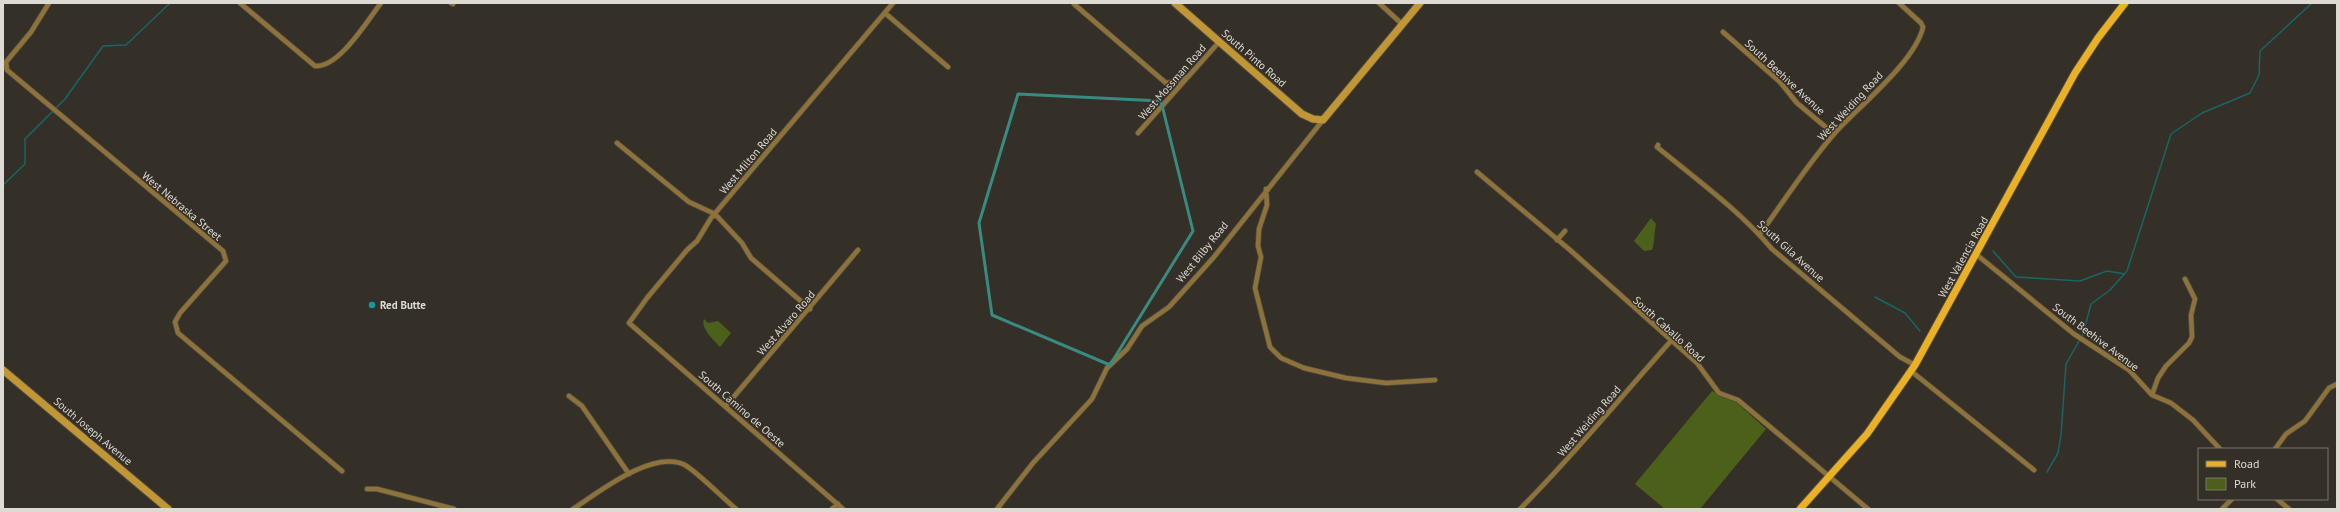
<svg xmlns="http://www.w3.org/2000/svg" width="2340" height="512" font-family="'PT Sans',sans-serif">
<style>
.green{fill:#4b6119}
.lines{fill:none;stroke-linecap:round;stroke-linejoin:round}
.stream{stroke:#166668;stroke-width:1.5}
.street-casing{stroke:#504b43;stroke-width:6}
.secondary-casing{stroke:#504b43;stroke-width:9}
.primary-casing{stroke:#504b43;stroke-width:9}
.street{stroke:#8d723a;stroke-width:4.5}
.secondary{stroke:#c19634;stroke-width:7}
.primary{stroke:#eab126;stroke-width:7}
.marked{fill:none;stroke:#388a82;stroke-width:3;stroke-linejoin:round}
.culture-dot{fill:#0f9aa8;stroke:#353027;stroke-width:1.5}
.labels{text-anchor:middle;stroke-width:3;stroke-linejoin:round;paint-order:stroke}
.street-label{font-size:11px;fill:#dddad4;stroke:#353027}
.poi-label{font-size:11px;font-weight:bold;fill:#dddad4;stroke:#353027;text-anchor:start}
</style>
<rect width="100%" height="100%" fill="#353027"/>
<path class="green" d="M1651 218 1656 224C1654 233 1655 241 1652 250L1644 251 1634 241Z
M704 319 708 323 718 321 731 333 720 347C714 340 700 328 704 319Z
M1712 391 1736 402 1766 429 1700 509H1665L1635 484Z"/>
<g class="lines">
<path class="stream" d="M3 185 25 164V139L65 99 103 46 126 45 170 3
M1993 251 2016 277 2080 281 2107 271 2125 274
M1875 297 1905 313 1920 331
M2047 472 2058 453 2061 435 2066 364 2083 334 2091 304 2110 290 2127 271 2171 134 2202 113 2250 93 2259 75 2260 51 2312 3"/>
<g class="street-casing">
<path id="street" d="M49 3 31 32 6 62 7 70 223 251 226 261 180 313 175 322 178 333 342 471
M240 3 315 66C339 68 367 21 381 3
M451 3 453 4
M1379 3 1402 24
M1074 4 1166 83 1179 81 1189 76
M885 13 948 67
M1723 32 1780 82 1797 103 1834 134
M1138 133 1219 42
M617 143 689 202 715 214 742 243 751 258 810 309
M1658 145 1657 147C1696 179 1739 210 1772 249L1900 357 1915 365
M1477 172 1570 250 1697 363 1719 393 1738 400 1868 509
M1266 189 1267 205 1259 229 1258 246 1261 257 1255 288 1270 347 1281 358 1304 368 1346 378 1386 383 1435 380
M1760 234C1784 201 1807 165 1834 134 1857 108 1916 61 1923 27L1921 23 1899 3
M1557 240 1565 231
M1977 255 2074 334 2129 370 2152 395 2171 403 2193 420 2220 449
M1911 371 2034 470
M2152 395 2158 378 2166 366 2189 343 2192 337 2191 315 2195 299 2185 279
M569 396 582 406 629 474
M726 406 858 250
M2275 449 2286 434 2305 421 2329 388 2337 384
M367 489H377L454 509
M2277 499 2289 509
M573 509C599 492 653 449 685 465 697 472 723 498 736 509
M832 509 838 504
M843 509 629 323 647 298 687 250 697 241 711 218 893 3
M997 509 1033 463 1092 399 1107 368 1127 349 1142 326 1169 307 1214 257 1323 120
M1520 509C1573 456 1620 398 1670 342
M2222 509 2232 499"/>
</g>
<g class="secondary-casing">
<path id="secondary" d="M1175 3 1302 114 1313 119 1323 120 1420 3
M3 370 168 509"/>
</g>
<g class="primary-casing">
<path id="primary" d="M1800 509 1867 434 1915 365 2075 73 2098 38 2125 3"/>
</g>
<use href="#street" class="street"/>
<use href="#secondary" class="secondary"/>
<use href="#primary" class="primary"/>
</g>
<path class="marked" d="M1018 94 1161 101 1193 231 1110 365 992 315 979 223Z"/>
<circle class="culture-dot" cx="372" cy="305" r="4"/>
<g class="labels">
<g class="street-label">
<text transform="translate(1254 58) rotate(41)" y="4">South Pinto Road</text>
<text transform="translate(1785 77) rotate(43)" y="4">South Beehive Avenue</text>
<text transform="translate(1172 82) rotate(-49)" y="4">West Mossman Road</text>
<text transform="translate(1850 106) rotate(-47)" y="4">West Weiding Road</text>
<text transform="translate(748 161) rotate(-50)" y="4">West Milton Road</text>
<text transform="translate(182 206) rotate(40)" y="4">West Nebraska Street</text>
<text transform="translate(1791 251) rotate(42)" y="4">South Gila Avenue</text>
<text transform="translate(1202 252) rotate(-51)" y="4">West Bilby Road</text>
<text transform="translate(1963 257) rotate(-61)" y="4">West Valencia Road</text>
<text transform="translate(786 323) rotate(-49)" y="4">West Alvaro Road</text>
<text transform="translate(1669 329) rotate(42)" y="4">South Caballo Road</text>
<text transform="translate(2096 337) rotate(37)" y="4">South Beehive Avenue</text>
<text transform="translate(742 409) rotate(41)" y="4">South Camino de Oeste</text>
<text transform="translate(1589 421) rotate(-49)" y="4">West Weiding Road</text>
<text transform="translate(93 431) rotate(40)" y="4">South Joseph Avenue</text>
</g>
<g class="poi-label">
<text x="380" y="309">Red Butte</text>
</g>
</g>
<rect width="2340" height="512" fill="none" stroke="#dddad4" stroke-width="8"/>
<rect x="2198" y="448" width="130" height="52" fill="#353027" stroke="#78746c"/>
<rect x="2206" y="461" width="20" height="6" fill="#eab126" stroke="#78746c"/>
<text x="2234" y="468" font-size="12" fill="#dddad4">Road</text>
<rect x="2206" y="478" width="20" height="12" fill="#4b6119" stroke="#78746c"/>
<text x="2234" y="488" font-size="12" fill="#dddad4">Park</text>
</svg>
